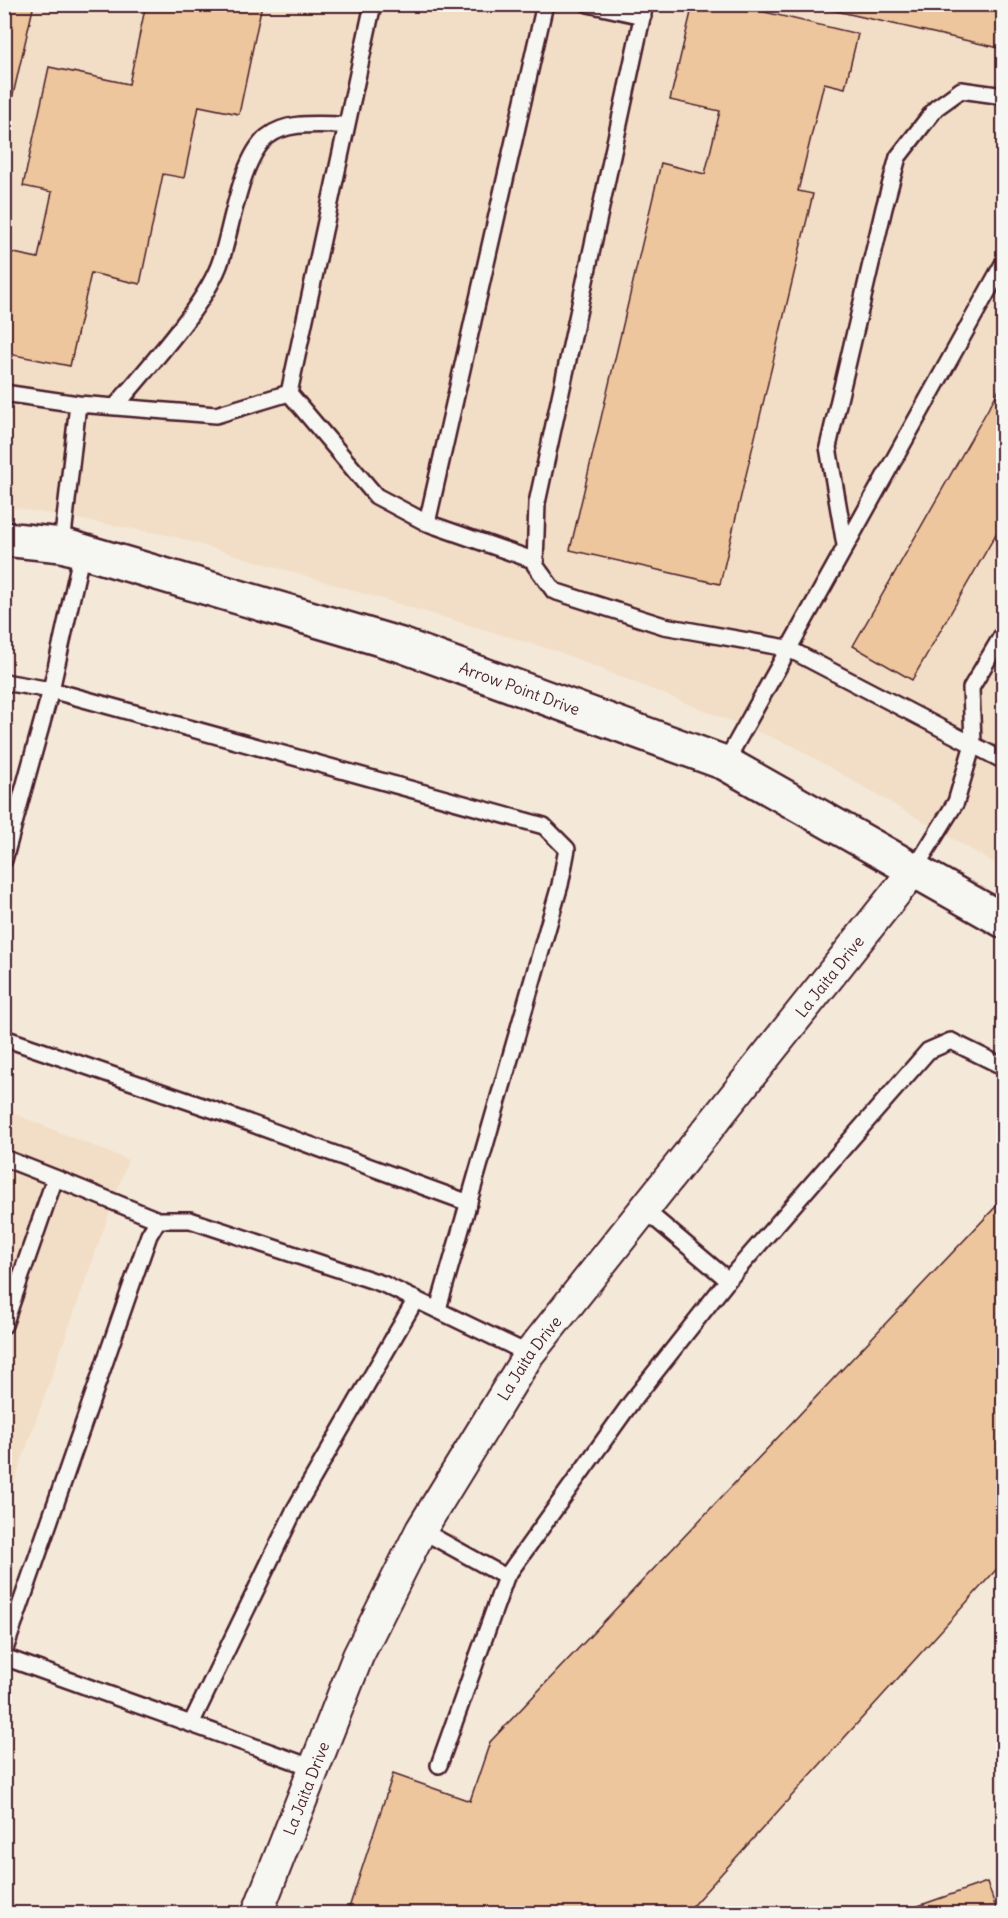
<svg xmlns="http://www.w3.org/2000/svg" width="1008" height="1918" font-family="Delius,sans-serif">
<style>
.built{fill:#f2dec6}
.building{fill:#eec69d;stroke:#4a1f2b;stroke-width:1.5}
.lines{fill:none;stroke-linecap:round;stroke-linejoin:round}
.lane-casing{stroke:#4a1f2b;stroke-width:20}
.street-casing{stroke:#4a1f2b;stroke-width:34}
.secondary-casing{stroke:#4a1f2b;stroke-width:38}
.lane{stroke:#f6f6f2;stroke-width:15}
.street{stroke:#f6f6f2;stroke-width:30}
.secondary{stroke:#f6f6f2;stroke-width:33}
.labels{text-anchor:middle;stroke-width:4.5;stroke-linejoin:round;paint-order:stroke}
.street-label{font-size:16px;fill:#4a1f2b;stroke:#f6f6f2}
</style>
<rect width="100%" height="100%" fill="#f4e8d8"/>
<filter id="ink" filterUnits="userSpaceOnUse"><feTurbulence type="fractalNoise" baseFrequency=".0167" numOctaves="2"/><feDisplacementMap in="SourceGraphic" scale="12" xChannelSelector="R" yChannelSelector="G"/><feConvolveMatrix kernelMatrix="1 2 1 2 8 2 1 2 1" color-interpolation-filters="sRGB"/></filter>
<g filter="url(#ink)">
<path class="built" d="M4 5H1003V868L793 746 559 652 172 536 5 506Z
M5 1110 128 1160 5 1508Z"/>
<path class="building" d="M4 4H34L4 134Z
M146 4H240L261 9 239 114 199 106 184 178 163 174 140 284 91 273 70 366 4 353V251L38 258 52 192 23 186 49 67 129 84Z
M693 4H731L858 34 845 88 824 83 798 191 813 194 720 584 570 550 661 163 705 174 720 111 670 100Z
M805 4H1004V49Z
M1004 381V520L912 680 853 646Z
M1004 1198V1561L685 1914H347L393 1774 470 1801 490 1742Z
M987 1882 998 1914H895Z"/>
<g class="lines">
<g class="lane-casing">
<path id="lane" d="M588 4 643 16
M645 4 537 503 535 565 554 591 664 626 787 648 1004 761
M4 393 78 404 62 545
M289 393 373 4
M78 404 216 415 289 393 376 496 427 523
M115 407C146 369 207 304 221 260 232 227 240 160 267 137 287 120 322 125 346 125
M845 545 828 447 884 208 898 157 936 108 961 90 1004 96
M536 561 427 523 545 4
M4 682 51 690 82 552
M725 763 1004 262
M4 860 51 690 544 826 567 849 560 885 438 1309
M914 870 956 802 973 744 971 688 1004 632
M4 1038 214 1110 469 1203
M4 1158 55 1178 4 1325
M55 1178 158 1220
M645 1210 728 1280
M421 1530 506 1577
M4 1652 149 1235 158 1220H190L383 1284 529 1354
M4 1657 314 1768
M191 1724 295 1509 416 1299
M439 1765 506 1577 630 1404 728 1280 928 1051 951 1041 1004 1067"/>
</g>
<g class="street-casing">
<g id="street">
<path id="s1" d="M257 1914 358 1656 421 1530 529 1354 914 870"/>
</g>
</g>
<g class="secondary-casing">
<g id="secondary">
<path id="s2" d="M4 539 62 545 401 645 725 763 1004 921"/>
</g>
</g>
<use href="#lane" class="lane"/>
<use href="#street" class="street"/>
<use href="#secondary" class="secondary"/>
</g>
</g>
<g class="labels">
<g class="street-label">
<text dy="6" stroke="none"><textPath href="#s2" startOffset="538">Arrow Point Drive</textPath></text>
<text dy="6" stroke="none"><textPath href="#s1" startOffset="1107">La Jaita Drive</textPath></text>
<text dy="6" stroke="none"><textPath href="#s1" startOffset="621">La Jaita Drive</textPath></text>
<text dy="6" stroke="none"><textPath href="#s1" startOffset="135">La Jaita Drive</textPath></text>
</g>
</g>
<rect width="1008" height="1918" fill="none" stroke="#f6f6f2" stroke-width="24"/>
<rect x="12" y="12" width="984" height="1894" fill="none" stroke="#4a1f2b" stroke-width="2" filter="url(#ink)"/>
</svg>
